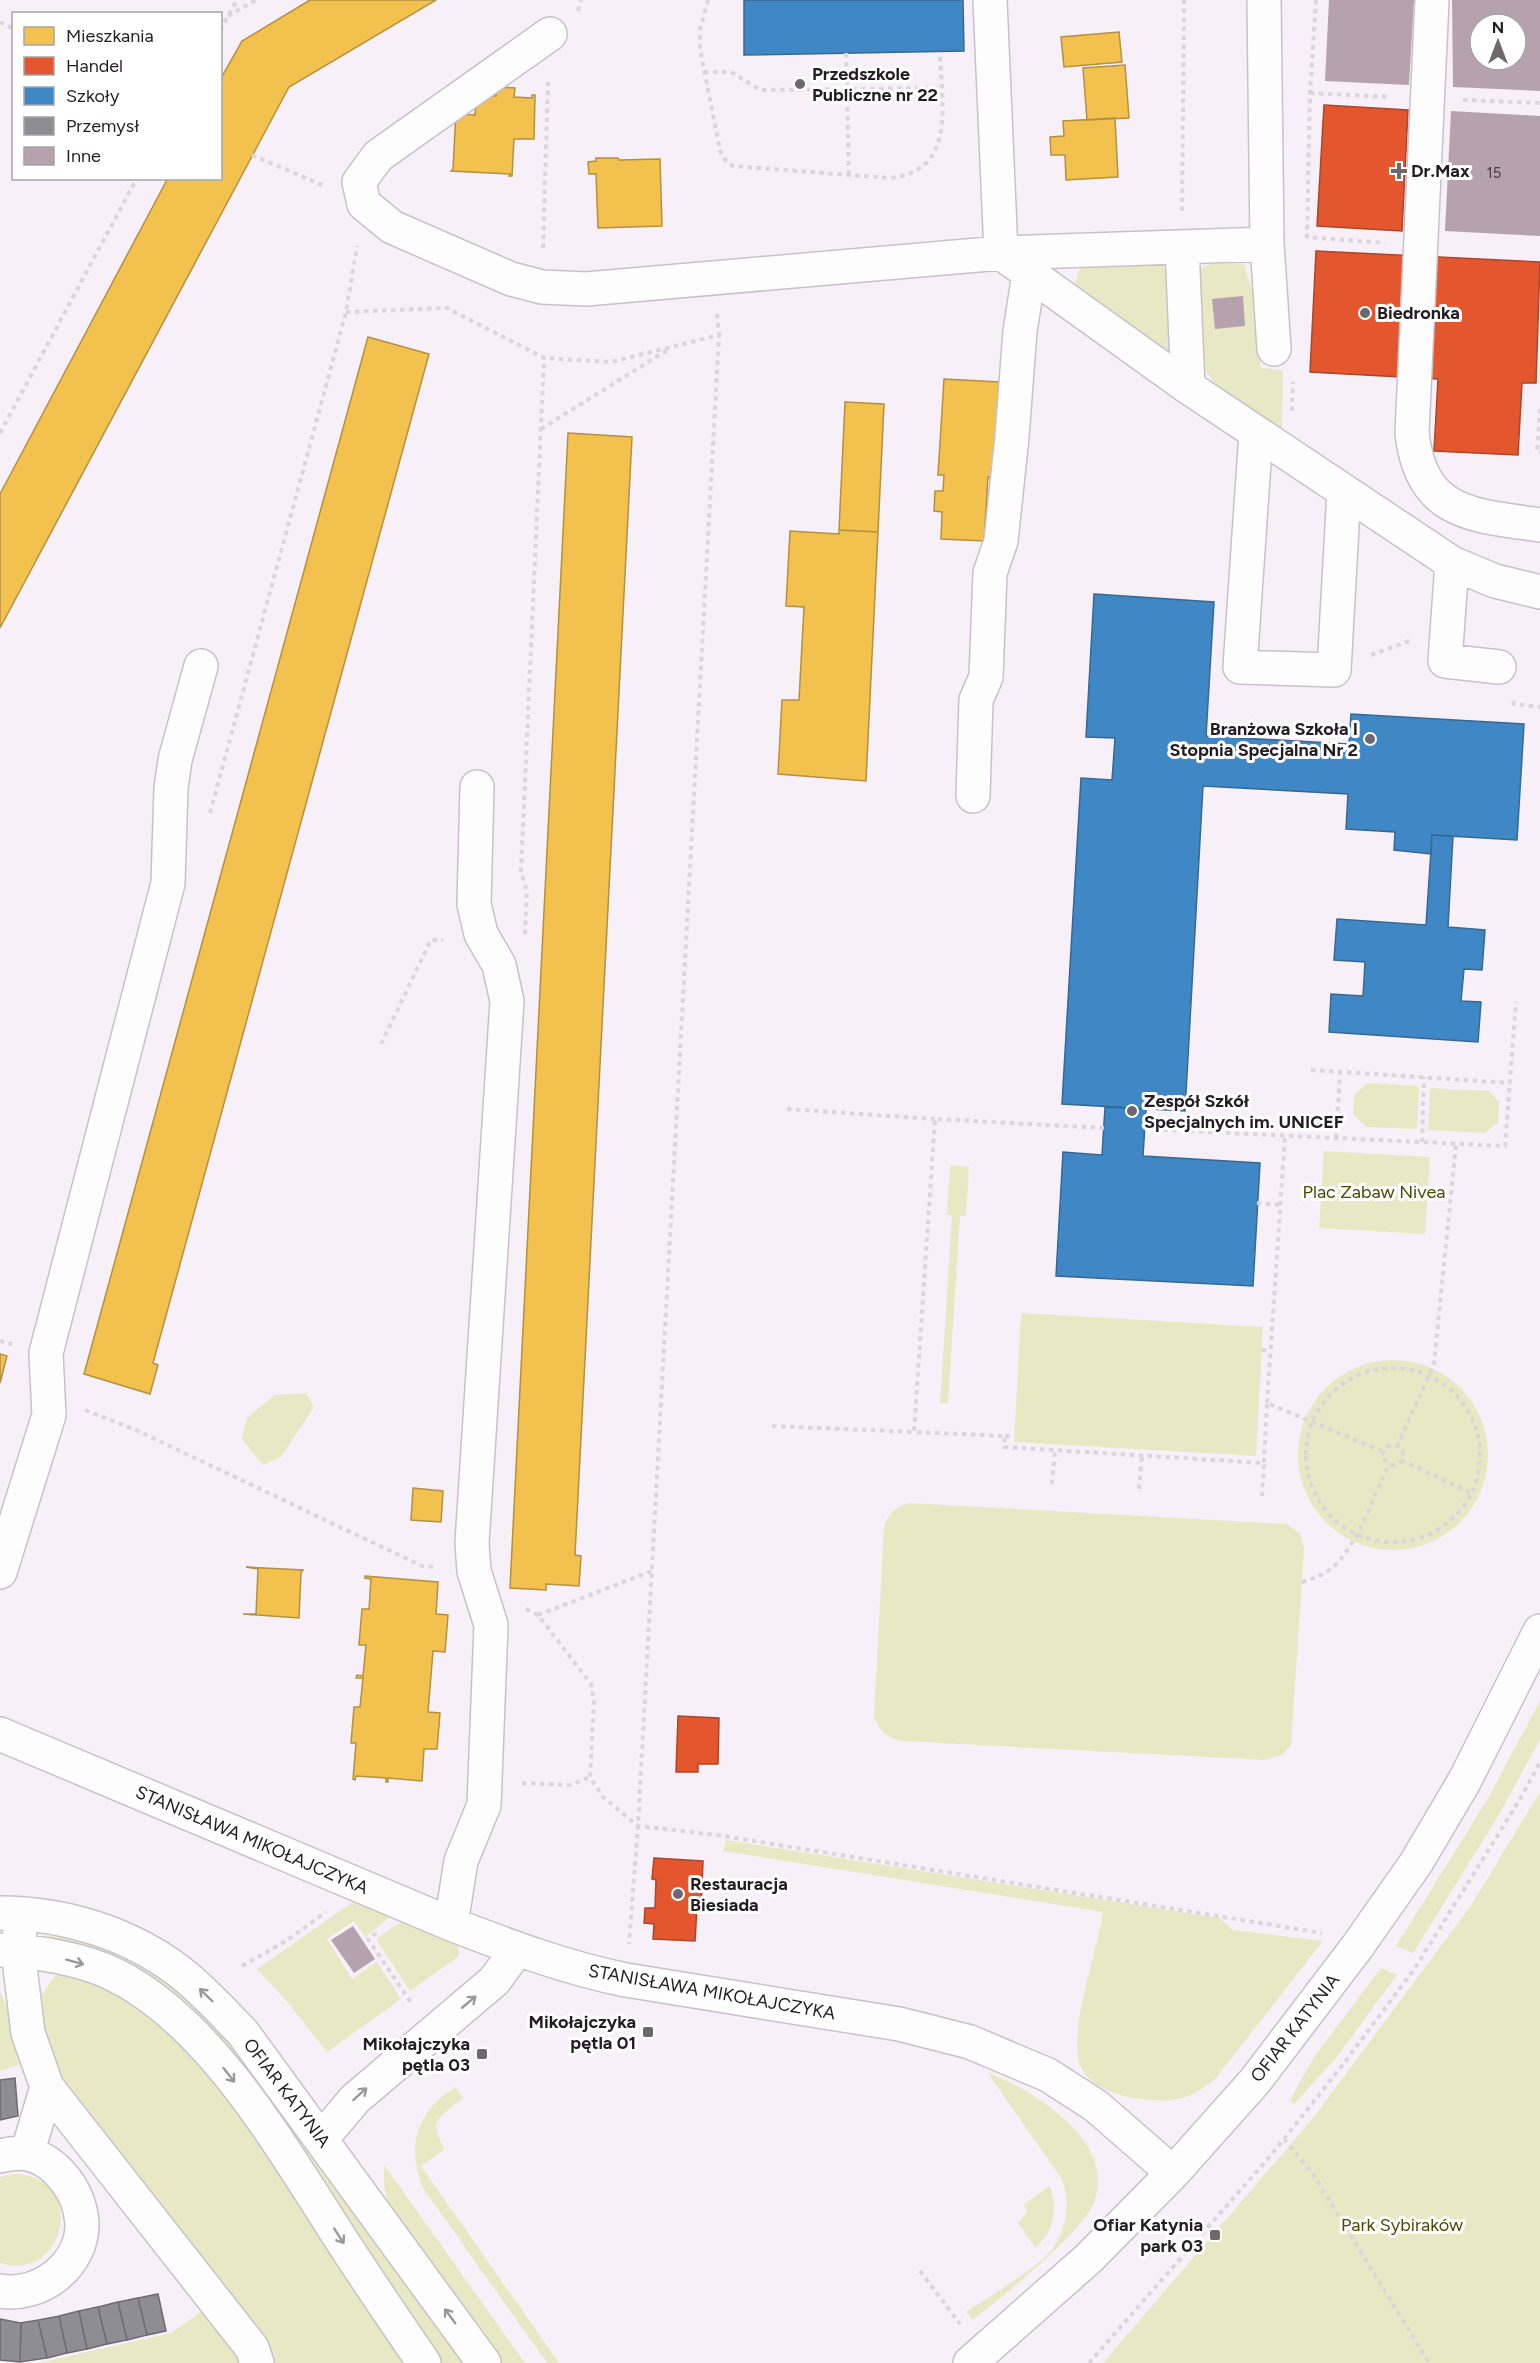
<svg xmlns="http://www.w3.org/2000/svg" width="1540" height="2363" font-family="Figtree,sans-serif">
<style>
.green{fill:#e8e9c4}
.homes{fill:#f2c14e;stroke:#b49041;stroke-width:1.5}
.shops{fill:#e4572e;stroke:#aa462b;stroke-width:1.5}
.schools{fill:#3f88c5;stroke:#376894;stroke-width:1.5}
.industry{fill:#8d8d92;stroke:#6d6b71;stroke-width:1.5}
.building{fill:#b5a2ae;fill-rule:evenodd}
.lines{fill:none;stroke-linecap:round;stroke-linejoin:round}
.minor-casing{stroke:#c8c1c9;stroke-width:36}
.path{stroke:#d9d7da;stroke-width:4;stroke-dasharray:4.5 4.5;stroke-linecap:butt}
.minor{stroke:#fefdfe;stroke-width:33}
.oneway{stroke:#9b989b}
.poi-dot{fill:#6e676e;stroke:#fff;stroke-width:2}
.labels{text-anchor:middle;stroke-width:6;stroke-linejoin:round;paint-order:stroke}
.number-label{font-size:15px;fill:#483e46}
.poi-label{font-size:18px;font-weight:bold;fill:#231d23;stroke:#fff;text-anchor:start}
.park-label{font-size:18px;fill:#474c02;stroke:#fff}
.street-label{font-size:18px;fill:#231d23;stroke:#fff}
</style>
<rect width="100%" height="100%" fill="#f8f0f9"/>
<path class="green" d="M1158 257C1177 285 1172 327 1173 360L1082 295 1075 285 1078 272 1086 262Z
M1243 263 1261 316 1260 366 1262 368 1283 370 1282 430C1264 418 1227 397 1214 382 1191 357 1197 304 1196 271L1210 264Z
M1367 1083 1419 1086 1417 1129 1366 1127 1353 1114 1354 1095Z
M1430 1088 1489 1091 1499 1102 1498 1123 1485 1133 1428 1130Z
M1324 1151 1430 1157 1425 1234 1319 1228Z
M950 1165 969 1167 966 1216H960L948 1403H940L952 1215H947Z
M1021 1313 1263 1327 1256 1456 1014 1442Z
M1298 1455a95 95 0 1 1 190 0a95 95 0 1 1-190 0Z
M306 1393 314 1407 281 1457 263 1465 242 1439 247 1418 274 1395Z
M909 1503 1287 1524 1300 1534 1304 1549 1291 1745 1282 1755 1265 1760 902 1741C887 1738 878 1730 874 1716L884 1526C889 1513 896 1506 909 1503Z
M1540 1701V1740L1497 1818 1413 1953 1396 1946 1487 1800Z
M1540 1792V2363H1103L1313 2118 1472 1904Z
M726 1840 1219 1918 1233 1930 1323 1941 1216 2078C1192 2100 1172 2103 1140 2099 1121 2097 1090 2087 1081 2068 1066 2036 1098 1949 1103 1912L723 1851Z
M354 1901 390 1917 365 1937 354 1921 327 1939 352 1979 377 1962 401 1999 327 2052 285 1999 257 1969Z
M402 1921 458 1943 459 1956 410 1991 376 1939Z
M51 1933 134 1955 223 2027 468 2363H442L240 2070 47 1939Z
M1381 1968 1397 1975 1336 2058 1294 2104 1290 2100 1314 2057Z
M80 1972 162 2018 249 2125 403 2363H270L245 2312 177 2231 68 2091 52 2062 39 2010 40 1997 54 1977 60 1974Z
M0 1991 17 2031 28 2062 0 2071Z
M987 2072C1033 2091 1117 2140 1094 2202 1083 2233 1001 2297 973 2320L966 2312C987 2298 1043 2265 1055 2245 1067 2226 1071 2198 1061 2178Z
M456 2087 463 2098C441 2116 426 2120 445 2149L421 2166 559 2363H547L423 2188C406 2146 416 2111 456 2087Z
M384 2165 525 2363H499L388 2204 384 2185Z
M13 2174C87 2174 69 2283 0 2263V2177Z
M1050 2186C1058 2209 1054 2232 1035 2248L1018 2223 1027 2212 1024 2204Z
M209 2306 247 2363H38L171 2333Z"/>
<path class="homes" d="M310 0H436L289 87 0 628V494L168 178H220V80L242 41Z
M1119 32 1122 62 1064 67 1061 37Z
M1125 65 1129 118 1087 120 1083 68Z
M497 87 515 88 514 97 532 98V95H535L534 139H514L512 176H509L510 174 451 171 453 169 456 112 458 114 475 115 477 93 479 95 496 96Z
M1115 118 1118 177 1066 180 1065 155H1051L1050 137 1064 136 1063 121Z
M596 158H618L619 160 660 159 662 226 598 228 596 174H589L588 162 596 161Z
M368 337 429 354 153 1363 158 1365 150 1394 84 1374Z
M944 379 999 382 993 478 988 477 984 541 941 539 942 512 934 511 935 491H943L944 475H938Z
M845 402 884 404 878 532 839 530Z
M568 433 632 437 575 1555 581 1556 579 1586 546 1584V1590L510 1588Z
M839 530 878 532 866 781 778 774 782 700H799L804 607 786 606 790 531 839 534Z
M0 1354 7 1356 0 1383Z
M413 1488 443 1491 441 1522 411 1520Z
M246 1567 303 1570 301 1573 299 1618 243 1614H256L258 1569Z
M365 1576 438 1582 436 1614 448 1615 445 1652 433 1651 428 1712 440 1713 437 1749H424L422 1781 388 1778V1782H386V1778L356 1776 355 1780 353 1779 356 1743H351L354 1707H360L363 1678H356L357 1675 363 1676 366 1645H359L362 1609H369L371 1579 365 1578Z"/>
<path class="shops" d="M1324 105 1408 110 1402 231 1317 226Z
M1316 251 1540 262 1536 383H1522L1518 455 1434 451 1438 379 1310 372Z
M678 1716 719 1718 718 1764H698V1772H676Z
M654 1858 703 1861 701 1908H697L695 1941 653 1939 654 1924 644 1923 645 1908H655L656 1880 652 1879Z"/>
<path class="schools" d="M744 0H963L964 51 744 55Z
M1094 594 1214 602 1206 736 1349 744 1351 714 1524 724 1517 840 1432 835 1431 854 1394 850 1395 832 1346 829 1348 794 1203 786 1185 1111 1062 1104 1081 778 1112 780 1115 738 1086 737Z
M1432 835 1453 836 1448 927 1485 930 1482 970 1464 969 1461 1001 1481 1002 1478 1042 1329 1032 1331 994 1363 996 1365 962 1334 960 1337 919 1426 925Z
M1105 1107 1146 1109 1143 1156 1260 1163 1253 1286 1056 1276 1063 1152 1102 1155Z"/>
<path class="industry" d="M15 2078 18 2116 0 2120V2080Z
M158 2294 166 2331 147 2335 138 2298Z
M138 2298 147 2335 127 2340 118 2302Z
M118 2302 127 2340 107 2344 98 2307Z
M98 2307 107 2344 87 2349 79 2311Z
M79 2311 87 2349 67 2353 59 2316Z
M59 2316 67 2353 47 2358 38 2320Z
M0 2319 21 2323 20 2362 0 2360Z
M38 2320 47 2358 20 2362 21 2323Z"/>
<path class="building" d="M1329 0H1414L1409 85 1325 81Z
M1452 0H1540V91L1453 87ZM1480 24H1516V60H1480Z
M1451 111 1540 116V236L1445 231Z
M1243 296 1245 326 1215 329 1212 299Z
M353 1926 375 1959 354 1973 331 1940Z"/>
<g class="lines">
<g class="minor-casing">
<path id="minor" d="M990 0 1001 253 1188 387 1452 563 1495 581 1540 592
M1264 0 1267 244 1274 349
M1432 0 1412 433C1421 515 1472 515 1540 525
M550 34 378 156 359 182 364 204 392 227 511 279 542 287 586 289 1001 253 1267 244
M1182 247 1188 387
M1256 433 1240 667 1334 670 1344 491
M1452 563 1445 661 1499 667
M973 796 976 700 986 677 990 573 1001 541 1012 437 1020 331 1029 274
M0 1572 49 1415 46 1353 168 883 171 788 175 760 201 666
M0 1734 451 1924C508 1946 566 1968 626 1980L899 2024 970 2042 1048 2075 1096 2106 1173 2173
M0 1913C64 1913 129 1933 180 1972 203 1990 223 2012 243 2033L484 2363
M451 1924 461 1861 484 1805 491 1625 474 1571 472 1543 507 1001 499 965 481 934 474 904 477 787
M20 1930 18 1951 28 2033 47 2087 252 2348 257 2363
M0 1950C34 1951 84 1959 115 1975 206 2020 274 2135 328 2219 359 2268 391 2315 424 2363
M322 2138 355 2099 494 1981 518 1949
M27 2154 47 2087
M0 2156C9 2154 19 2152 28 2154 58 2161 80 2193 82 2223 83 2265 40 2298 0 2291
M970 2363 1089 2258 1173 2173 1255 2081 1357 1947 1416 1863 1465 1780 1540 1631"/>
</g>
<path class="path" d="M708 0 700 30V49L720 150 723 158 733 166 890 178C958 171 941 102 940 52
M1316 0 1310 93 1307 237 1385 243
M578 11 581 0
M228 16 256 0
M0 22 14 29
M220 30 237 0
M846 53 849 176
M704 72H731L759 89 764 90 941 88
M1310 93 1390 97
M1463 100 1540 103
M252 155 322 185
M1182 211 1184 0
M543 248 548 82
M346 312 447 308 544 358 611 362 719 335 638 1826 629 1944
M717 314 719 335
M1540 409 1537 452H1540
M1292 411 1293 382
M541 429 669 349
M0 433 137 178
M1371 655 1409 641
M1513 701 1514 704 1540 707
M210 813 346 312 357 246
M525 934 527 892 521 871 544 358
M381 1044 431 940H443
M1311 1070 1510 1083
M787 1109 935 1119
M1104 1128 935 1119 914 1432 1005 1436 1004 1447 1264 1463 1267 1403 1384 1452
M1145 1129 1505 1146 1516 1002
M1336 1138 1340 1072
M1422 1142 1424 1077
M1257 1203 1280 1205
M0 1341 12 1344
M1262 1350 1271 1351
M1306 1455a87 87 0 1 1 174 0a87 87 0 1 1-174 0Z
M1267 1403 1285 1136
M85 1410 136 1430 422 1566 436 1567
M772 1426 914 1432
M1005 1436H1014
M1383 1455a10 10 0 1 1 20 0a10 10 0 1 1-20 0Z
M1397 1447 1434 1364 1456 1144
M1401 1460 1471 1493
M1052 1484 1055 1451
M1139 1489 1142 1455
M1262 1496 1264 1463
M1302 1582C1313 1579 1323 1575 1332 1568 1358 1545 1374 1495 1389 1464
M526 1609 538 1615 591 1684 594 1701 590 1777 603 1797 638 1826 717 1835 1322 1933
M538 1615 652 1571
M522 1783 570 1785 590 1777
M376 1933 368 1939 412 2004
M242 1966 286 1941 326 1912
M1284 2139 1313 2174 1429 2363
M920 2271 960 2324
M1089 2363 1272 2154 1345 2062 1415 1968 1519 1801 1540 1762"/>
<use href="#minor" class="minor"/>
</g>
<defs><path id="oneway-shaft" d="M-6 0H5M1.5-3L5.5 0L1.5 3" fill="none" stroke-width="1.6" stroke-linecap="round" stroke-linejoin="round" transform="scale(1.5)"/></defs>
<g class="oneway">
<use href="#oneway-shaft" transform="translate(75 1962) rotate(15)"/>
<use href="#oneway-shaft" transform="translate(206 1995) rotate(-136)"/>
<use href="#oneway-shaft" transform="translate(469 2002) rotate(-40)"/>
<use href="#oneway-shaft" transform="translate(229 2075) rotate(52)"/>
<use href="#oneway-shaft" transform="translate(360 2094) rotate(-42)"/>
<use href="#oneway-shaft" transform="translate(339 2236) rotate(57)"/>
<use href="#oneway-shaft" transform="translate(450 2316) rotate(-126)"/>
</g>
<g class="poi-dot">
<circle cx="800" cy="84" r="6"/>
<path d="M1396 162h6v6h6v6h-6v6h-6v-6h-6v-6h6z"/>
<circle cx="1365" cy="313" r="6"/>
<circle cx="1370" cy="739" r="6"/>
<circle cx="1132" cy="1111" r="6"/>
<circle cx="678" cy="1894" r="6"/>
<rect x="642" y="2026" width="12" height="12" rx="3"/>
<rect x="476" y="2048" width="12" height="12" rx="3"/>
<rect x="1209" y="2229" width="12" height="12" rx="3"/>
</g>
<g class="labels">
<g class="number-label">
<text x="1494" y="178">15</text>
</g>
<g class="poi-label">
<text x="812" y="80">Przedszkole<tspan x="812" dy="21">Publiczne nr 22</tspan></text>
<text x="1411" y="177">Dr.Max</text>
<text x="1377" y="319">Biedronka</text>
<text x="1358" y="735" text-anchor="end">Branżowa Szkoła I<tspan x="1358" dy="21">Stopnia Specjalna Nr 2</tspan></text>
<text x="1144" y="1107">Zespół Szkół<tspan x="1144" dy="21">Specjalnych im. UNICEF</tspan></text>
<text x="690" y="1890">Restauracja<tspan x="690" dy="21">Biesiada</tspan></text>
<text x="636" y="2028" text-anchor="end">Mikołajczyka<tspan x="636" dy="21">pętla 01</tspan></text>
<text x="470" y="2050" text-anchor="end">Mikołajczyka<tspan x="470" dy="21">pętla 03</tspan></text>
<text x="1203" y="2231" text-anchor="end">Ofiar Katynia<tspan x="1203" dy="21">park 03</tspan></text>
</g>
<g class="park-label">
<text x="1374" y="1198">Plac Zabaw Nivea</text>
<text x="1402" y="2231">Park Sybiraków</text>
</g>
<g class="street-label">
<text transform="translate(252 1840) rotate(23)" y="6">STANISŁAWA MIKOŁAJCZYKA</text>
<text transform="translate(712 1992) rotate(10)" y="6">STANISŁAWA MIKOŁAJCZYKA</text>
<text transform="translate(1295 2028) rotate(-52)" y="6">OFIAR KATYNIA</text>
<text transform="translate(287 2093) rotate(53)" y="6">OFIAR KATYNIA</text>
</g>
</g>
<rect x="12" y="12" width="210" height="168" fill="#ffffff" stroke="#a7a5a7" stroke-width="1.5"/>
<rect x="24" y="27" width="30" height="18" fill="#f2c14e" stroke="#a7a5a7" stroke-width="1.5"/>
<text x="66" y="42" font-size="18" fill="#231d23">Mieszkania</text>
<rect x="24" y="57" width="30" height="18" fill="#e4572e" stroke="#a7a5a7" stroke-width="1.5"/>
<text x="66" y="72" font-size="18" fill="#231d23">Handel</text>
<rect x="24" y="87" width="30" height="18" fill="#3f88c5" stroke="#a7a5a7" stroke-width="1.5"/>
<text x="66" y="102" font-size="18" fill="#231d23">Szkoły</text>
<rect x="24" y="117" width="30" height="18" fill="#8d8d92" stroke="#a7a5a7" stroke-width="1.5"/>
<text x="66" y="132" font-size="18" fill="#231d23">Przemysł</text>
<rect x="24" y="147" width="30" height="18" fill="#b5a2ae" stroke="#a7a5a7" stroke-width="1.5"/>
<text x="66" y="162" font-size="18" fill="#231d23">Inne</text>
<g transform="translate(1498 42)"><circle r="28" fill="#ffffff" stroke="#a7a5a7" stroke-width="1.5"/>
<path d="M0-4.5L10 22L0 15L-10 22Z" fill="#6e676e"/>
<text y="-9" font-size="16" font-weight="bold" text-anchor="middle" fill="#231d23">N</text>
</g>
</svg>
